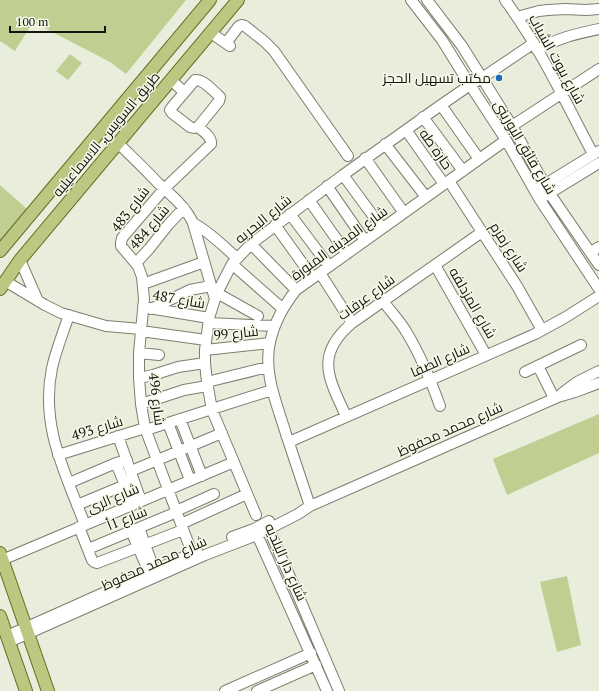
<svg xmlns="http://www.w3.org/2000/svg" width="599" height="691" font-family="'PT Serif',Cairo,serif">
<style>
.green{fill:#c1ce92}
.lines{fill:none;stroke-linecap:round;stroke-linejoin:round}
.minor-casing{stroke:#7c7f70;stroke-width:12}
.major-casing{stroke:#637023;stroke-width:14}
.minor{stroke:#fff;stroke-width:10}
.major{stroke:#bcc782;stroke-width:12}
.poi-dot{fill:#1a6cba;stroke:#f6fbe9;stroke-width:1.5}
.labels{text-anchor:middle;stroke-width:3;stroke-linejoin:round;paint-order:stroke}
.street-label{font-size:14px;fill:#12140e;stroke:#f6fbe9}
.poi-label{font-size:14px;fill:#12140e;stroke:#f6fbe9;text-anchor:end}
</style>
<rect width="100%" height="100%" fill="#e9eddc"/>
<path class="green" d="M0 0H186L126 74 110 62 33 22 15 51 0 41Z
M70 54 82 63 68 80 56 71Z
M0 185 27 209 0 242Z
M599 414V453L507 495 493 459Z
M567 576 581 645 557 652 540 582Z"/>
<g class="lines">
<g class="minor-casing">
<path id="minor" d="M411 0 442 40 470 85 506 140 540 200 599 289
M427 0 462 46 512 126 550 194 599 265
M505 0C540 47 566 103 593 154
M517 17 539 11 548 10 565 9 586 10 599 9
M211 33 230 46
M226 43 239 26 242 25 245 26 265 42 274 51 348 156
M537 50C558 38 575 34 599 29
M171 80 184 92
M195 80C203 79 212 90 218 95L220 97 219 101 198 127 194 128 190 127 172 113 170 110 172 107Z
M441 105 479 159
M423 117 463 171
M512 126 599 69
M406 130 444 184
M118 143C131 156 145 169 158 183 171 195 186 207 193 223L215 299
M385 144 426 197
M365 158 404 213
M343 175 382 228
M449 181 517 286 542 330
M327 186 365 241
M539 188 599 151
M545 196 599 163
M309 200 347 254
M290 214 329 266
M193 223C210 232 223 246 237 258
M275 225 313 278
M251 244 296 290
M591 252 599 247
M20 260 38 301
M136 263 149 249 168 225 184 208
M232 264 283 309
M435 265 486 355
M320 273 352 323
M5 281 45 305 61 313 106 326 141 329
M143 284 204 262
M217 293 258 316
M383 301C391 312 401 322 407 333 421 356 431 381 440 406
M143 307 209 318
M151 309 190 290 211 286
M69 315C63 333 56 350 52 368 40 426 65 472 85 525
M209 323 274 326
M141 331 206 340
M205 350 270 343
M139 353 159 355
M538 366 554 398
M525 372 581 345
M139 378 153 375 178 367 205 363
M207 382 268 367
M561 394 577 382 599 371
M141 404 184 390 207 386
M346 416C329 379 314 355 352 323L482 232
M180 419 202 476
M168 423 190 480
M146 430 272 390
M118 436 141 501
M289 442 535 334 566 317 599 296
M58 455 145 428
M116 463 133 505
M131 471 222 433
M69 483 116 463 127 460
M77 505 125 485
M310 506C302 482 294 458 286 434 277 404 263 373 270 342 275 321 283 307 296 290L506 140
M176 511 214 494
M256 515 212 410 207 382 205 363V350L209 318 217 293 232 264 251 244 343 175 441 105 470 85 482 78 534 43
M266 523 298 595 339 691
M181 524 247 494
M79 527 92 560 94 562 97 563 183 530
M139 528 154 569
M255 530 327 691
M131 531 149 572
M232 537 254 529 269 521
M88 549 177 512
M192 553 145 428 141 404 139 378V353L144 299 142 277 138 266 121 246V243L122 238 164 189 211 144C212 137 203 131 198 127
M2 560 234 462
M7 636 197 551
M9 642 205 555 257 535 298 514 310 506 558 397 575 392 599 383
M225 691 311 653
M257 691 316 665"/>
</g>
<g class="major-casing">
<path id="major" d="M0 251 210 0
M0 289 20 260 238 0
M0 553 48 691
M0 616 26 691"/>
</g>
<use href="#minor" class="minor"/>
<use href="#major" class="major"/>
</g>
<circle class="poi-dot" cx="499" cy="78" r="4"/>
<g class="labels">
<g class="street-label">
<text transform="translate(557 59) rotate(61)" y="5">شارع بيوت الشباب</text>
<text transform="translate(106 134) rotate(-50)" y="5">طريق السويس, الاسماعيليه</text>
<text transform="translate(525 147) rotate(59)" y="5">شارع فائق البورينى</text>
<text transform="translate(436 149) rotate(55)" y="5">حارة طه</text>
<text transform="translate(130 209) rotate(-52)" y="5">شارع 483</text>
<text transform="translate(263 219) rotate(-39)" y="5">شارع البحريه</text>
<text transform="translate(149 227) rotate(-49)" y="5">شارع 484</text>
<text transform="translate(339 243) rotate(-36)" y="5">شارع المدينه المنورة</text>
<text transform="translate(509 247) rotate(57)" y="5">شارع زمزم</text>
<text transform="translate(366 297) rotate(-36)" y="5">شارع عرفات</text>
<text transform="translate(179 299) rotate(10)" y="5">شارع 487</text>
<text transform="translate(473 303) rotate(60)" y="5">شارع المزدلفه</text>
<text transform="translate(236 333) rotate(-6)" y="5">شارع 99</text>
<text transform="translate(440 360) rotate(-24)" y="5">شارع الصفا</text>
<text transform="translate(157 399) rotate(83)" y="5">شارع 496</text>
<text transform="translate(97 428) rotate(-17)" y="5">شارع 493</text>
<text transform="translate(450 429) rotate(-24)" y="5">شارع محمد محفوظ</text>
<text transform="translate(113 498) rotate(-23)" y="5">شارع الرى</text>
<text transform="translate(127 518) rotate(-22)" y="5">شارع 1أ</text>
<text transform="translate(286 562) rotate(66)" y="5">شارع دار البلديه</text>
<text transform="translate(154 563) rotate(-24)" y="5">شارع محمد محفوظ</text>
</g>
<g class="poi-label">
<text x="491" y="83">مكتب تسهيل الحجز</text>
</g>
</g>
<path d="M10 26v6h95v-6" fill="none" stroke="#12140e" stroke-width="2"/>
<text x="16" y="26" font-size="12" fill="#12140e" stroke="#f6fbe9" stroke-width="3" paint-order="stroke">100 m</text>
</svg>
